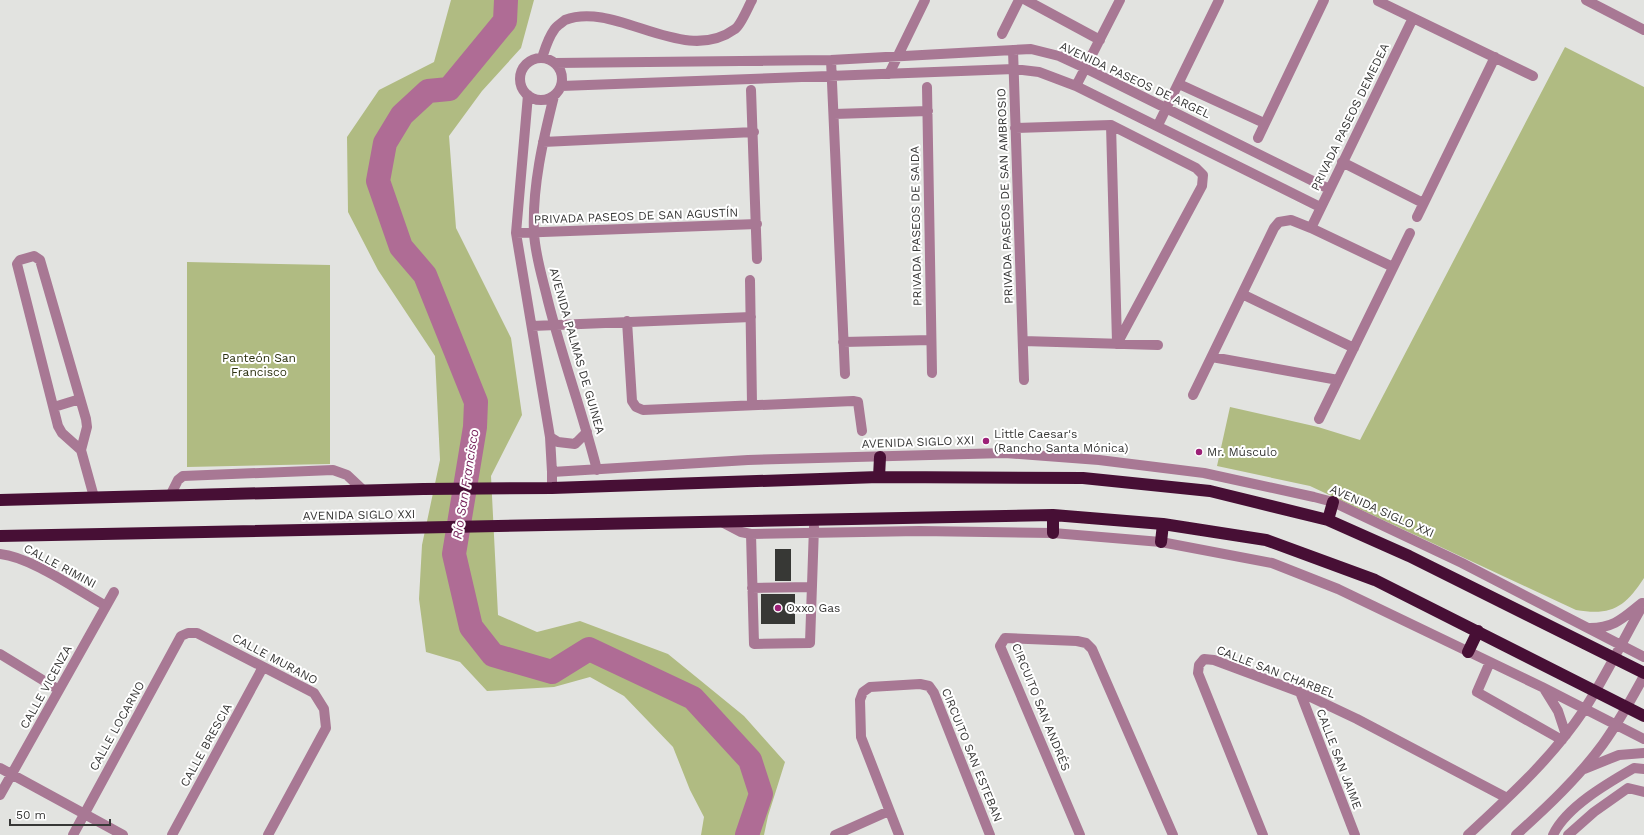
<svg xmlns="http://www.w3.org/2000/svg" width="1644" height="835" font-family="'Work Sans',sans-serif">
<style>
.green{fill:#b0bb82}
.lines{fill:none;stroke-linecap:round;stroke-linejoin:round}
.river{stroke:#af6c95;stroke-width:24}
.building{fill:#373835}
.minor{stroke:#a87894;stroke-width:10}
.highway{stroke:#470f35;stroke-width:12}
.poi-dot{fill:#9c2077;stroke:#fff;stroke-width:1.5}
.labels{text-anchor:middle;stroke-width:4;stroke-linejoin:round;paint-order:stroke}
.street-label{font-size:12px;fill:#373736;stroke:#fff}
.park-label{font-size:12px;fill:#2b300f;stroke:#fff}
.poi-label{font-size:12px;fill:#373736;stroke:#fff;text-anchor:start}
.water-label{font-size:13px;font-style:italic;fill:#7b2960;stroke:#fff}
</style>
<rect width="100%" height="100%" fill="#e2e3e0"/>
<path class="green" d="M451 0H534L521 48 482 91 449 136 456 228 511 338 522 415 491 476 498 615 537 632 580 621 668 654 744 716 785 762 768 816 764 835H701L704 817 690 790 673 747 624 696 590 677 554 687 487 691 460 662 426 652 419 599 422 545 440 460 435 356 378 270 348 212 347 137 379 90 434 62Z
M1565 47 1644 87V578C1625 607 1612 616 1576 610L1310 486 1217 466 1230 407 1318 427 1360 440Z
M187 262 330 265V464L187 467Z"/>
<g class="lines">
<path class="river" d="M506 0 505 21 449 89 428 91 402 115 385 143 378 181 401 247 425 275 476 402 475 427 454 554 471 627 493 655 552 672 589 649 693 698 750 760 761 794 747 835"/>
</g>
<path class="building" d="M775 549H791V581H775Z
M761 594H795V624H761Z"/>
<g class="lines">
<path class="minor" d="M1026 0 1100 40
M1586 0 1644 30
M1378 1 1533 76
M1002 34 1019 0
M1013 50 1024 380
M542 58C545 49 548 38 554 30 556 26 562 23 565 20 616 0 683 67 735 29 741 25 748 7 752 0
M520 79a21 21 0 1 1 42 0a21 21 0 1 1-42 0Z
M831 60 845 374
M555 63 831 60 1031 49 1059 56 1085 68 1329 189
M889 74 925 0
M1179 84 1264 123
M561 86 1014 69 1039 72 1076 86 1320 207
M1076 86 1120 0
M927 87 932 373
M751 90 757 259
M528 95 516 233 550 437 552 472
M554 96C543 140 532 187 534 233 535 253 541 273 546 293 560 352 582 410 597 470
M834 114 928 111
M1111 125 1117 342
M1158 125 1219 0
M1015 128 1111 125 1196 168 1203 175 1202 186 1117 344
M1258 138 1324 0
M543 142 754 132
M1342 162 1423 203
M1417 217 1495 57
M1311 228 1413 18
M516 233 757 224
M750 280 752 404
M1242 294 1354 348
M627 321 632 401 636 407 643 410 853 401 858 402 862 431
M532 326 751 317
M1023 341 1158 345
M843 342 931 340
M1212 357 1338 380
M1193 395 1274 228 1279 222 1291 220 1311 228 1393 267
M54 407 80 399
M1319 419 1410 233
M550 437 558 442 575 444 587 432
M81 450 62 433 58 426 17 264 20 260 34 256 40 260 86 419 87 427 81 450 94 497
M552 488V472L748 460 1005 453 1099 460 1204 473 1314 497 1333 502 1462 563 1644 657
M170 496 178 480 183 476 333 470 347 475 364 491
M720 521 741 532 751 534 920 531 1053 533 1161 542 1272 563 1338 589 1542 687 1644 739
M751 534 754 644 810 643 814 527
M0 554C31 557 77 590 106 606
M752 588 812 587
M1590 628C1615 628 1624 617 1642 603
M0 654 59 690
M1490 662 1477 692 1562 740
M1545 690 1558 711 1566 735
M1300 692 1355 835
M0 768 123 835
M1584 769 1619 755 1644 753
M0 795 114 592
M73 835 181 636 188 633H197L314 693 324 709 326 728 268 835
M172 835 263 667
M835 835 889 811
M899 835 861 737 860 700 863 692 870 687 920 684 929 686 934 693 990 835
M1080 835 1000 646 1005 638 1077 641 1086 643 1092 649 1173 835
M1263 835 1198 673 1199 665 1204 659 1214 660 1300 692 1357 719 1507 798
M1468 835C1510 796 1552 758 1584 710 1606 676 1624 638 1644 603
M1516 835C1547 807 1578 778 1603 744 1618 723 1631 700 1644 676
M1553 835C1566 807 1608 783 1634 768L1644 769
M1568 835 1594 812 1628 788 1644 792"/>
<path class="highway" d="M879 477 880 457
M0 500 423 489 552 488 879 477 1083 478 1210 491 1328 520 1409 556 1644 673
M1328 520 1333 502
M1053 533V515
M0 536 1053 515 1163 524 1266 540 1375 580 1644 716
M1161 542 1163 524
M1468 652 1478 631"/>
</g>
<g class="poi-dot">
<circle cx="986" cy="441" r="4"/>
<circle cx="1199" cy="452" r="4"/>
<circle cx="778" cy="608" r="4"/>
</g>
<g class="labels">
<g class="street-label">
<text transform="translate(1135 80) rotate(25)" y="4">AVENIDA PASEOS DE ARGEL</text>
<text transform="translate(1350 117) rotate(-64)" y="4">PRIVADA PASEOS DEMEDEA</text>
<text transform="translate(1005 196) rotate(-92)" y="4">PRIVADA PASEOS DE SAN AMBROSIO</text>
<text transform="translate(636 216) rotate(-2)" y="4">PRIVADA PASEOS DE SAN AGUSTÍN</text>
<text transform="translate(916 226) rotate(-91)" y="4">PRIVADA PASEOS DE SAIDA</text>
<text transform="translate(577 351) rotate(74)" y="4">AVENIDA PALMAS DE GUINEA</text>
<text transform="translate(918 442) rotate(-2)" y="4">AVENIDA SIGLO XXI</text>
<text transform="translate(1382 511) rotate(24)" y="4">AVENIDA SIGLO XXI</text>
<text transform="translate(359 515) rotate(-1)" y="4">AVENIDA SIGLO XXI</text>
<text transform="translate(60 566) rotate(28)" y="4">CALLE RIMINI</text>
<text transform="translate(275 659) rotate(28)" y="4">CALLE MURANO</text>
<text transform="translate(1276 672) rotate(21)" y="4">CALLE SAN CHARBEL</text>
<text transform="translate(46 687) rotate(-61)" y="4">CALLE VICENZA</text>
<text transform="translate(1041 707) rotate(68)" y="4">CIRCUITO SAN ANDRÉS</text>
<text transform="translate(117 726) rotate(-61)" y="4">CALLE LOCARNO</text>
<text transform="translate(206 745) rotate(-61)" y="4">CALLE BRESCIA</text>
<text transform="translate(972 755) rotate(68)" y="4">CIRCUITO SAN ESTEBAN</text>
<text transform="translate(1339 759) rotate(69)" y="4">CALLE SAN JAIME</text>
</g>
<g class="park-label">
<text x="259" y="362">Panteón San<tspan x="259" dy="14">Francisco</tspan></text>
</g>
<g class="poi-label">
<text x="994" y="438">Little Caesar's<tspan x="994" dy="14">(Rancho Santa Mónica)</tspan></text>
<text x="1207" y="456">Mr. Músculo</text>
<text x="786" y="612">Oxxo Gas</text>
</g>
<g class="water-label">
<text transform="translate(465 484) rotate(-81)" y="5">Río San Francisco</text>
</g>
</g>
<path d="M10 819v6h100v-6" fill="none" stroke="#373736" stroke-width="2"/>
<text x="16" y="819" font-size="12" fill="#373736" stroke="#ffffff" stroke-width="3" paint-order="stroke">50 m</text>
</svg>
